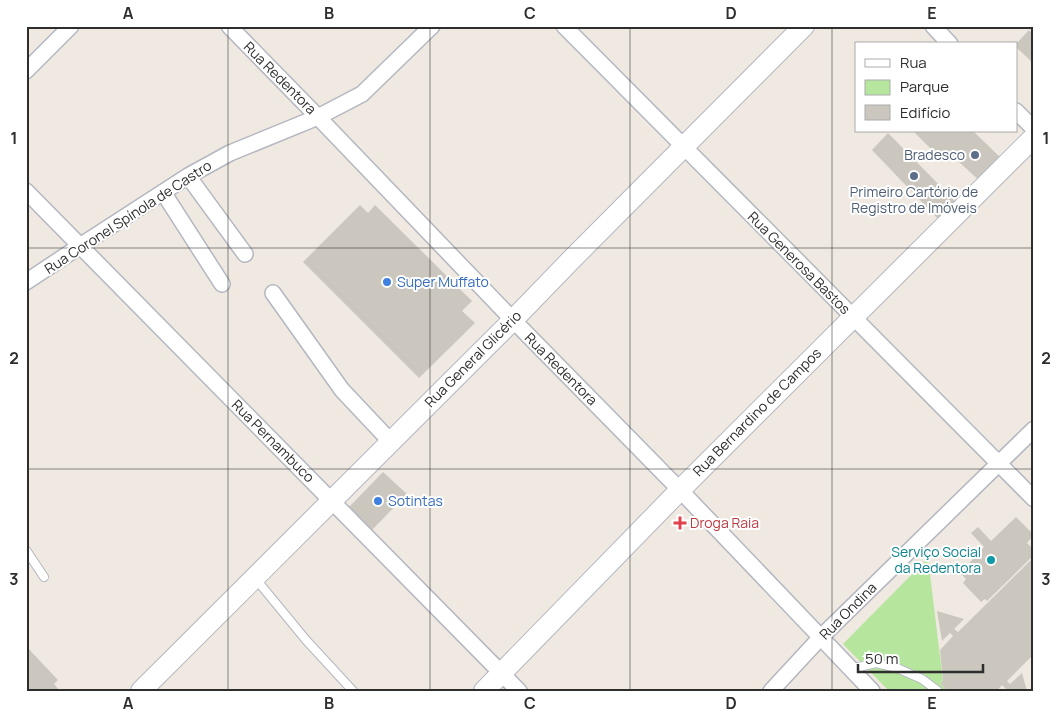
<svg xmlns="http://www.w3.org/2000/svg" width="1060" height="717" font-family="Manrope,sans-serif">
<style>
.green{fill:#b6e59e}
.building{fill:#cbc7bf}
.lines{fill:none;stroke-linecap:round;stroke-linejoin:round}
.lane-casing{stroke:#b4b7c1;stroke-width:10}
.street-casing{stroke:#b4b7c1;stroke-width:18}
.secondary-casing{stroke:#b4b7c1;stroke-width:22}
.lane{stroke:#fff;stroke-width:8}
.street{stroke:#fff;stroke-width:15}
.secondary{stroke:#fff;stroke-width:20}
.grid{fill:none;stroke:#2e2e2e;stroke-width:1;stroke-opacity:0.55}
.service-dot{fill:#5c6f8a;stroke:#fff;stroke-width:2}
.shop-dot{fill:#3f7fe0;stroke:#fff;stroke-width:2}
.health-dot{fill:#e0444e;stroke:#fff;stroke-width:2}
.culture-dot{fill:#0f9aa8;stroke:#fff;stroke-width:2}
.labels{text-anchor:middle;stroke-width:4;stroke-linejoin:round;paint-order:stroke}
.street-label{font-size:14px;fill:#2e2e2e;stroke:#fff}
.service-label{font-size:14px;fill:#4e5e75;stroke:#fff;text-anchor:end}
.shop-label{font-size:14px;fill:#366cbe;stroke:#fff;text-anchor:start}
.health-label{font-size:14px;fill:#be3a42;stroke:#fff;text-anchor:start}
.culture-label{font-size:14px;fill:#0d838f;stroke:#fff;text-anchor:end}
.neatline{fill:none;stroke:#2e2e2e;stroke-width:2}
.grid-label{font-size:16px;text-anchor:middle;font-weight:bold;fill:#2e2e2e}
</style>
<rect width="100%" height="100%" fill="#efe9e1"/>
<path class="green" d="M928 558 943 681 940 683 947 691H889L843 644Z"/>
<path class="building" d="M1029 30 1034 35V64L1016 47V44Z
M913 131H973L1003 160 981 182 948 152 941 159Z
M888 133 956 202 939 220 872 150Z
M360 205 368 213 375 205 472 301 462 311 475 323 419 378 303 262Z
M383 472 407 494 372 530 349 507Z
M1016 517 1034 535 1027 543 1034 550V555L987 601 985 599 981 602 963 583 966 579 960 573 984 547 971 533 978 527 991 541Z
M1034 557V654L1007 681 1010 684 1022 673 1027 691H1004L1006 689 1002 685 997 691H947L940 683 943 681 940 650 953 636 950 633 942 641 937 611 964 619 954 629 958 632Z
M26 646 58 680 54 684 60 691H26Z"/>
<g class="lines">
<g class="lane-casing">
<path id="lane" d="M26 550 44 577
M255 578 306 640 353 691
M850 669 876 663 897 668 922 679 938 691"/>
</g>
<g class="street-casing">
<path id="street" d="M229 26 318 117 513 320 680 490 872 691
M564 26 1034 499
M933 26 950 44
M26 71 71 26
M1016 111 1034 129
M188 176 245 254
M26 191 519 691
M163 192 222 284
M26 282 80 246 188 176 230 153 318 117 362 94 432 26
M273 293 342 390 391 442
M771 691 820 638 1034 429"/>
</g>
<g class="secondary-casing">
<path id="secondary" d="M141 691 513 320 570 261 804 26
M484 691 680 490 1034 137"/>
</g>
<use href="#lane" class="lane"/>
<use href="#street" class="street"/>
<use href="#secondary" class="secondary"/>
</g>
<path class="grid" d="M228 26V691M430 26V691M630 26V691M832 26V691M26 248H1034M26 469H1034"/>
<g class="service-dot">
<circle cx="975" cy="155" r="5"/>
<circle cx="914" cy="176" r="5"/>
</g>
<g class="shop-dot">
<circle cx="387" cy="282" r="5"/>
<circle cx="378" cy="501" r="5"/>
</g>
<path class="health-dot" d="M677.5 515.5h5v5h5v5h-5v5h-5v-5h-5v-5h5z"/>
<circle class="culture-dot" cx="991" cy="560" r="5"/>
<g class="labels">
<g class="street-label">
<text transform="translate(280 78) rotate(45)" y="5">Rua Redentora</text>
<text transform="translate(128 217) rotate(-33)" y="5">Rua Coronel Spínola de Castro</text>
<text transform="translate(799 263) rotate(45)" y="5">Rua Generosa Bastos</text>
<text transform="translate(473 359) rotate(-45)" y="5">Rua General Glicério</text>
<text transform="translate(561 369) rotate(45)" y="5">Rua Redentora</text>
<text transform="translate(757 412) rotate(-45)" y="5">Rua Bernardino de Campos</text>
<text transform="translate(273 441) rotate(45)" y="5">Rua Pernambuco</text>
<text transform="translate(848 611) rotate(-45)" y="5">Rua Ondina</text>
</g>
<g class="service-label">
<text x="965" y="160">Bradesco</text>
<text x="914" y="197" text-anchor="middle">Primeiro Cartório de<tspan x="914" dy="16">Registro de Imóveis</tspan></text>
</g>
<g class="shop-label">
<text x="397" y="287">Super Muffato</text>
<text x="388" y="506">Sotintas</text>
</g>
<g class="health-label">
<text x="690" y="528">Droga Raia</text>
</g>
<g class="culture-label">
<text x="981" y="557">Serviço Social<tspan x="981" dy="16">da Redentora</tspan></text>
</g>
</g>
<rect width="1060" height="717" fill="none" stroke="#ffffff" stroke-width="55"/>
<rect x="855" y="42" width="162" height="90" fill="#ffffff" stroke="#ababab"/>
<rect x="865" y="59" width="25" height="8" fill="#ffffff" stroke="#ababab"/>
<text x="900" y="68" font-size="15" fill="#2e2e2e">Rua</text>
<rect x="865" y="80" width="25" height="15" fill="#b6e59e" stroke="#ababab"/>
<text x="900" y="92" font-size="15" fill="#2e2e2e">Parque</text>
<rect x="865" y="105" width="25" height="15" fill="#cbc7bf" stroke="#ababab"/>
<text x="900" y="118" font-size="15" fill="#2e2e2e">Edifício</text>
<path d="M858 664v8h125v-8" fill="none" stroke="#2e2e2e" stroke-width="2.5"/>
<text x="865" y="664" font-size="15" fill="#2e2e2e" stroke="#ffffff" stroke-width="4" paint-order="stroke">50 m</text>
<rect x="28" y="28" width="1004" height="662" class="neatline"/>
<g class="grid-label">
<text x="128" y="19">A</text>
<text x="329" y="19">B</text>
<text x="530" y="19">C</text>
<text x="731" y="19">D</text>
<text x="932" y="19">E</text>
<text x="14" y="144">1</text>
<text x="1046" y="144">1</text>
<text x="14" y="364">2</text>
<text x="1046" y="364">2</text>
<text x="14" y="585">3</text>
<text x="1046" y="585">3</text>
<text x="128" y="709">A</text>
<text x="329" y="709">B</text>
<text x="530" y="709">C</text>
<text x="731" y="709">D</text>
<text x="932" y="709">E</text>
</g>
</svg>
